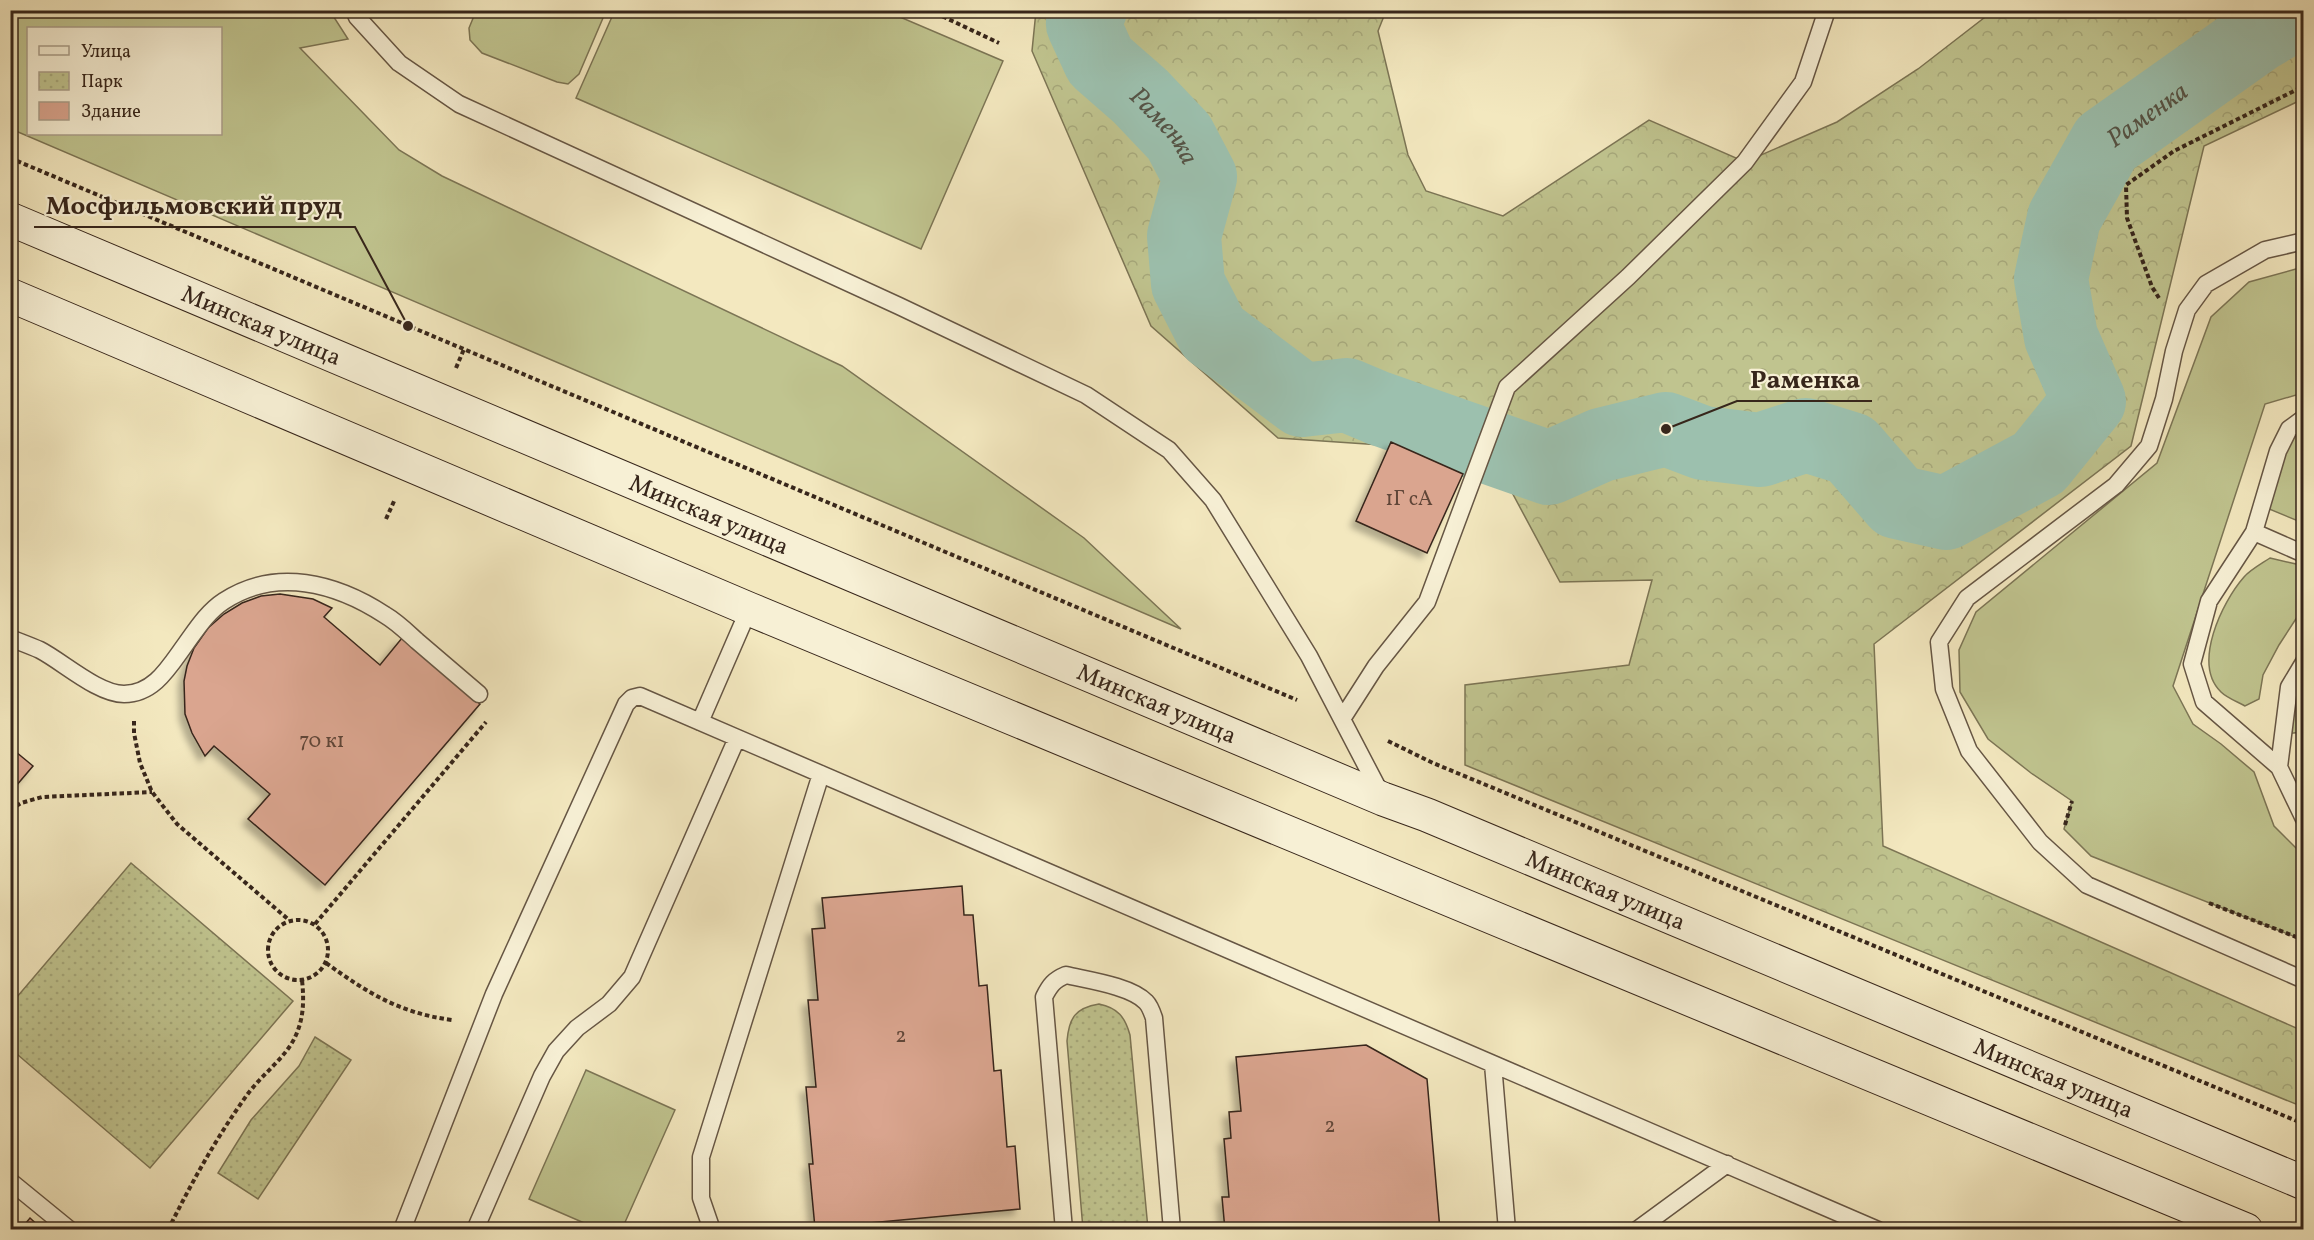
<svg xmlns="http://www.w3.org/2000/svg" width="2314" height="1240" font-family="Vollkorn,serif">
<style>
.green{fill:#c0c48f;stroke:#7c7555;stroke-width:1.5;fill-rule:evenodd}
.forest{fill:url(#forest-crowns);stroke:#7c7555;stroke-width:1.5}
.park{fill:url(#park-dots);stroke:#7c7555;stroke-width:1.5}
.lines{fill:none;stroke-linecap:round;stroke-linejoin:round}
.river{stroke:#9cc0ae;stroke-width:74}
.building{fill:#daa58f;stroke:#37261b;stroke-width:1.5;filter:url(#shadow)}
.service-casing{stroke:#665644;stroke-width:19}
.secondary-casing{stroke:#37261b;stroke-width:35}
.path{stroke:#37261b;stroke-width:4;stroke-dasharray:4.5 3;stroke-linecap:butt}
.service{stroke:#f7f0d5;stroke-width:16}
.secondary{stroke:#f7f0d5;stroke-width:33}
.labels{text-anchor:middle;stroke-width:4.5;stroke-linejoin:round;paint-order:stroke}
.number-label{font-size:21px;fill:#604638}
.street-label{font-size:24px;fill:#37261b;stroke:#f7f0d5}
.water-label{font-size:26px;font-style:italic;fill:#555447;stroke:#f7f0d5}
.leader{fill:none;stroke:#37261b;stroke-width:2}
.callout-dot{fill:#37261b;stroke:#f7f0d5;stroke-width:2}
.callout-label{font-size:26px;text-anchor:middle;font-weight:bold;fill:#37261b;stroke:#f7f0d5;stroke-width:4.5;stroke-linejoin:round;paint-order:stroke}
</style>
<defs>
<pattern id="forest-crowns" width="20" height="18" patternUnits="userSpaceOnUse" patternTransform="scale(1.5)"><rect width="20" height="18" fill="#c0c48f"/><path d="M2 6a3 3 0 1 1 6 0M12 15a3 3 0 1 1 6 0" fill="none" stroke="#a6a87b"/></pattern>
<pattern id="park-dots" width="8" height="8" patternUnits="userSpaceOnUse" patternTransform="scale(1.5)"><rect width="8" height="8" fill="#c0c48f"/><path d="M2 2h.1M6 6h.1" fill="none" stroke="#a6a87b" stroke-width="1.8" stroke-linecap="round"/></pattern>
<filter id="shadow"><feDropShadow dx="-5.5" dy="5.5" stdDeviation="3" flood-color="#0004"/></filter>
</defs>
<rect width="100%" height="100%" fill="#f3e8bf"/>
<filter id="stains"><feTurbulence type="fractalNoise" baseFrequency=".00333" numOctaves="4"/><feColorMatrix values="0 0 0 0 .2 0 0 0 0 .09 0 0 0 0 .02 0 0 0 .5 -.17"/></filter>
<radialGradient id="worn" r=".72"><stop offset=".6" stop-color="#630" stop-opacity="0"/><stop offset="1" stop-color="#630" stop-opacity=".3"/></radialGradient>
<path class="green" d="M11 10 330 11 348 39 300 48 399 150 442 176 842 366 1084 538 1181 629 11 129ZM28 28H220V134H28Z
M615 10 886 11 1003 61 921 249 576 98Z
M476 11V10L606 11 579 74 568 84 557 82 482 53 470 40 469 28Z
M2303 267V393L2265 404 2173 686 2193 724 2221 744 2254 772 2274 826 2303 855V940L2091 856 2064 829 2072 801 2031 773 1988 739 1960 692 1959 650 1976 612 2157 463 2211 317 2249 282Z
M2303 418V523L2262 506 2278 451Z
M2270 558 2296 564 2303 571V608L2279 645 2263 675 2259 699 2245 706C2238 702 2227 698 2221 692 2192 664 2222 602 2244 577 2250 570 2261 564 2270 558Z
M2303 662V732L2283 734Z
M586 1070 675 1110 622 1229H598L529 1199Z"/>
<path class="forest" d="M1036 11H1386L1378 31 1408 155 1426 191 1503 216 1649 120 1745 162 1837 122 1918 69 1993 11H2303V99L2204 146 2131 446 1874 644 1883 846 2303 1031V1107L1465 765V685L1629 665 1652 580 1560 582 1501 472 1396 446 1278 438 1151 326 1032 51Z"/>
<path class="park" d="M131 863 293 1001 150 1168 11 1049V1004Z
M1099 1004C1118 1008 1125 1017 1130 1035L1148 1229H1083L1067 1041C1069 1018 1075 1008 1099 1004Z
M315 1037 351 1060 258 1199 218 1173 251 1120 299 1066Z"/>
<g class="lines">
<path class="river" id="s1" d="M1090 10 1083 24 1100 61 1140 96 1179 137 1200 177 1184 236 1188 284 1213 333 1302 400 1347 395 1378 408 1549 468 1601 445 1666 429 1703 443 1760 450 1806 435 1851 449 1897 502 1946 513 2039 463 2089 401 2061 337 2051 279 2064 218 2106 143 2257 36 2301 10"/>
</g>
<path class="building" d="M1391 442 1463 474 1427 553 1356 521Z
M280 594 313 599 332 608 324 617 380 665 402 638 480 704 325 885 248 819 270 794 214 746 205 756 192 733 185 714 184 681 187 666 194 648 208 628 224 614 242 603 261 596Z
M10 747 33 766 10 793Z
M962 886 964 915H973L979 986 987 985 994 1071 1001 1070 1007 1147 1015 1146 1020 1209 815 1228 809 1164H813L806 1087H816L808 1000H818L812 929 825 928 822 898Z
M1366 1045 1427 1079 1440 1230H1225L1222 1197H1229L1224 1139 1231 1138 1229 1112 1241 1111 1236 1057Z
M30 1218 43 1230H20Z"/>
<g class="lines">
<g class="service-casing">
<path id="service" d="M354 10 357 17 399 63 459 104 899 306 1086 395 1169 450 1213 500 1309 656 1382 796
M2304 241 2265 250 2206 284 2187 310 2174 351 2164 399 2149 446 2116 485 1967 598 1939 642 1944 689 1969 751 2040 842 2087 885 2304 980
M2304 418 2289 429 2278 451 2254 532 2304 554
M2254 532 2209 601 2192 664 2204 702 2279 767
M10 638C20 642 31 646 40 650 63 662 98 694 124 694 154 694 169 667 185 645 196 630 207 612 224 601 276 567 336 583 385 615 397 622 407 632 417 641 438 659 458 676 479 694
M2304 662 2289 687 2279 767 2304 819
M1342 719 1376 666 1427 602 1507 387 1628 277 1745 162 1803 82 1827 10
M700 722 749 609
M1493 1064 1507 1230
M10 1181 70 1230
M402 1230 494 994 626 704 632 698 640 696 1878 1230
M475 1230 542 1076 556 1051 577 1028 609 1004 632 977 737 738
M712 1230 701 1198V1157L821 774
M1064 1230 1044 997C1050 985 1054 980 1066 975 1087 980 1131 986 1146 1002 1150 1006 1152 1012 1154 1018L1172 1230
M1637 1230 1727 1164"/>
</g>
<g class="secondary-casing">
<g id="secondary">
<path id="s2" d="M10 219 1383 799 1427 815 2304 1183"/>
<path d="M10 295 749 609 2246 1230"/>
</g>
</g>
<path class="path" d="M929 10 999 43
M10 158 1297 700
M2159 298 2152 287 2127 218 2126 185 2174 151 2304 86
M456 368 464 349
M386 519 395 499
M134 721V733L140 763 152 792 177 824 289 920
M1388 741 1433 763 2304 1124
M10 810 21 803 42 797 152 792
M2065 825 2072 801
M2209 903 2304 940
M268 950a30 30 0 1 1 60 0a30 30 0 1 1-60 0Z
M315 924 486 722
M326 963C368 993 399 1013 452 1020
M168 1230C192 1182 216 1138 247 1095 262 1074 286 1058 296 1035 304 1017 304 999 302 980"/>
<use href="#service" class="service"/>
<use href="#secondary" class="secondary"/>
</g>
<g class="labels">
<g class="number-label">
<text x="1409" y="505">1Г сА</text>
<text x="322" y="747">70 к1</text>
<text x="901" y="1042">2</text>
<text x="1330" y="1132">2</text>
</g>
<g class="street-label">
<text dy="8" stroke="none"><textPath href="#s2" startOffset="273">Минская улица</textPath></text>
<text dy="8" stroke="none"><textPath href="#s2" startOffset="759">Минская улица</textPath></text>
<text dy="8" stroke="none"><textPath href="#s2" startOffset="1245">Минская улица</textPath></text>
<text dy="8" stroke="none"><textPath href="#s2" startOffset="1731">Минская улица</textPath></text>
<text dy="8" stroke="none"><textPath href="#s2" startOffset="2217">Минская улица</textPath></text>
</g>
<g class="water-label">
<text dy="9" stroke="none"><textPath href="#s1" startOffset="1696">Раменка</textPath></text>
<text dy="9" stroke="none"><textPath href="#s1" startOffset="148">Раменка</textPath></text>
</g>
</g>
<path class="leader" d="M408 326L355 227H34M1666 429L1737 401H1872"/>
<g class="callout-dot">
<circle cx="408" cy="326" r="6"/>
<circle cx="1666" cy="429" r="6"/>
</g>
<g class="callout-label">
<text x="194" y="214">Мосфильмовский пруд</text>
<text x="1805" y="388">Раменка</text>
</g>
<rect width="2314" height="1240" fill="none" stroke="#f3e8bf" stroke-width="36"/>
<rect x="12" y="12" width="2290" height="1216" fill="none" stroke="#37261b" stroke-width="3"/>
<rect x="18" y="18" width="2278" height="1204" fill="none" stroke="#37261b" stroke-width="1.5"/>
<rect x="27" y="27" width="195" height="108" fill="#f7f0d5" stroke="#aa9f8b" stroke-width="1.5"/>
<rect x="39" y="46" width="30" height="9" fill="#f7f0d5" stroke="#aa9f8b" stroke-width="1.5"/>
<text x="81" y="57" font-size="18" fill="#37261b">Улица</text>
<rect x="39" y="72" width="30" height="18" fill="url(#park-dots)" stroke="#aa9f8b" stroke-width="1.5"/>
<text x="81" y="87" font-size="18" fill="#37261b">Парк</text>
<rect x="39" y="102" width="30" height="18" fill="#daa58f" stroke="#aa9f8b" stroke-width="1.5"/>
<text x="81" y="117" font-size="18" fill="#37261b">Здание</text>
<rect width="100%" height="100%" filter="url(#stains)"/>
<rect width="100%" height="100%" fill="url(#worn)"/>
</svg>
